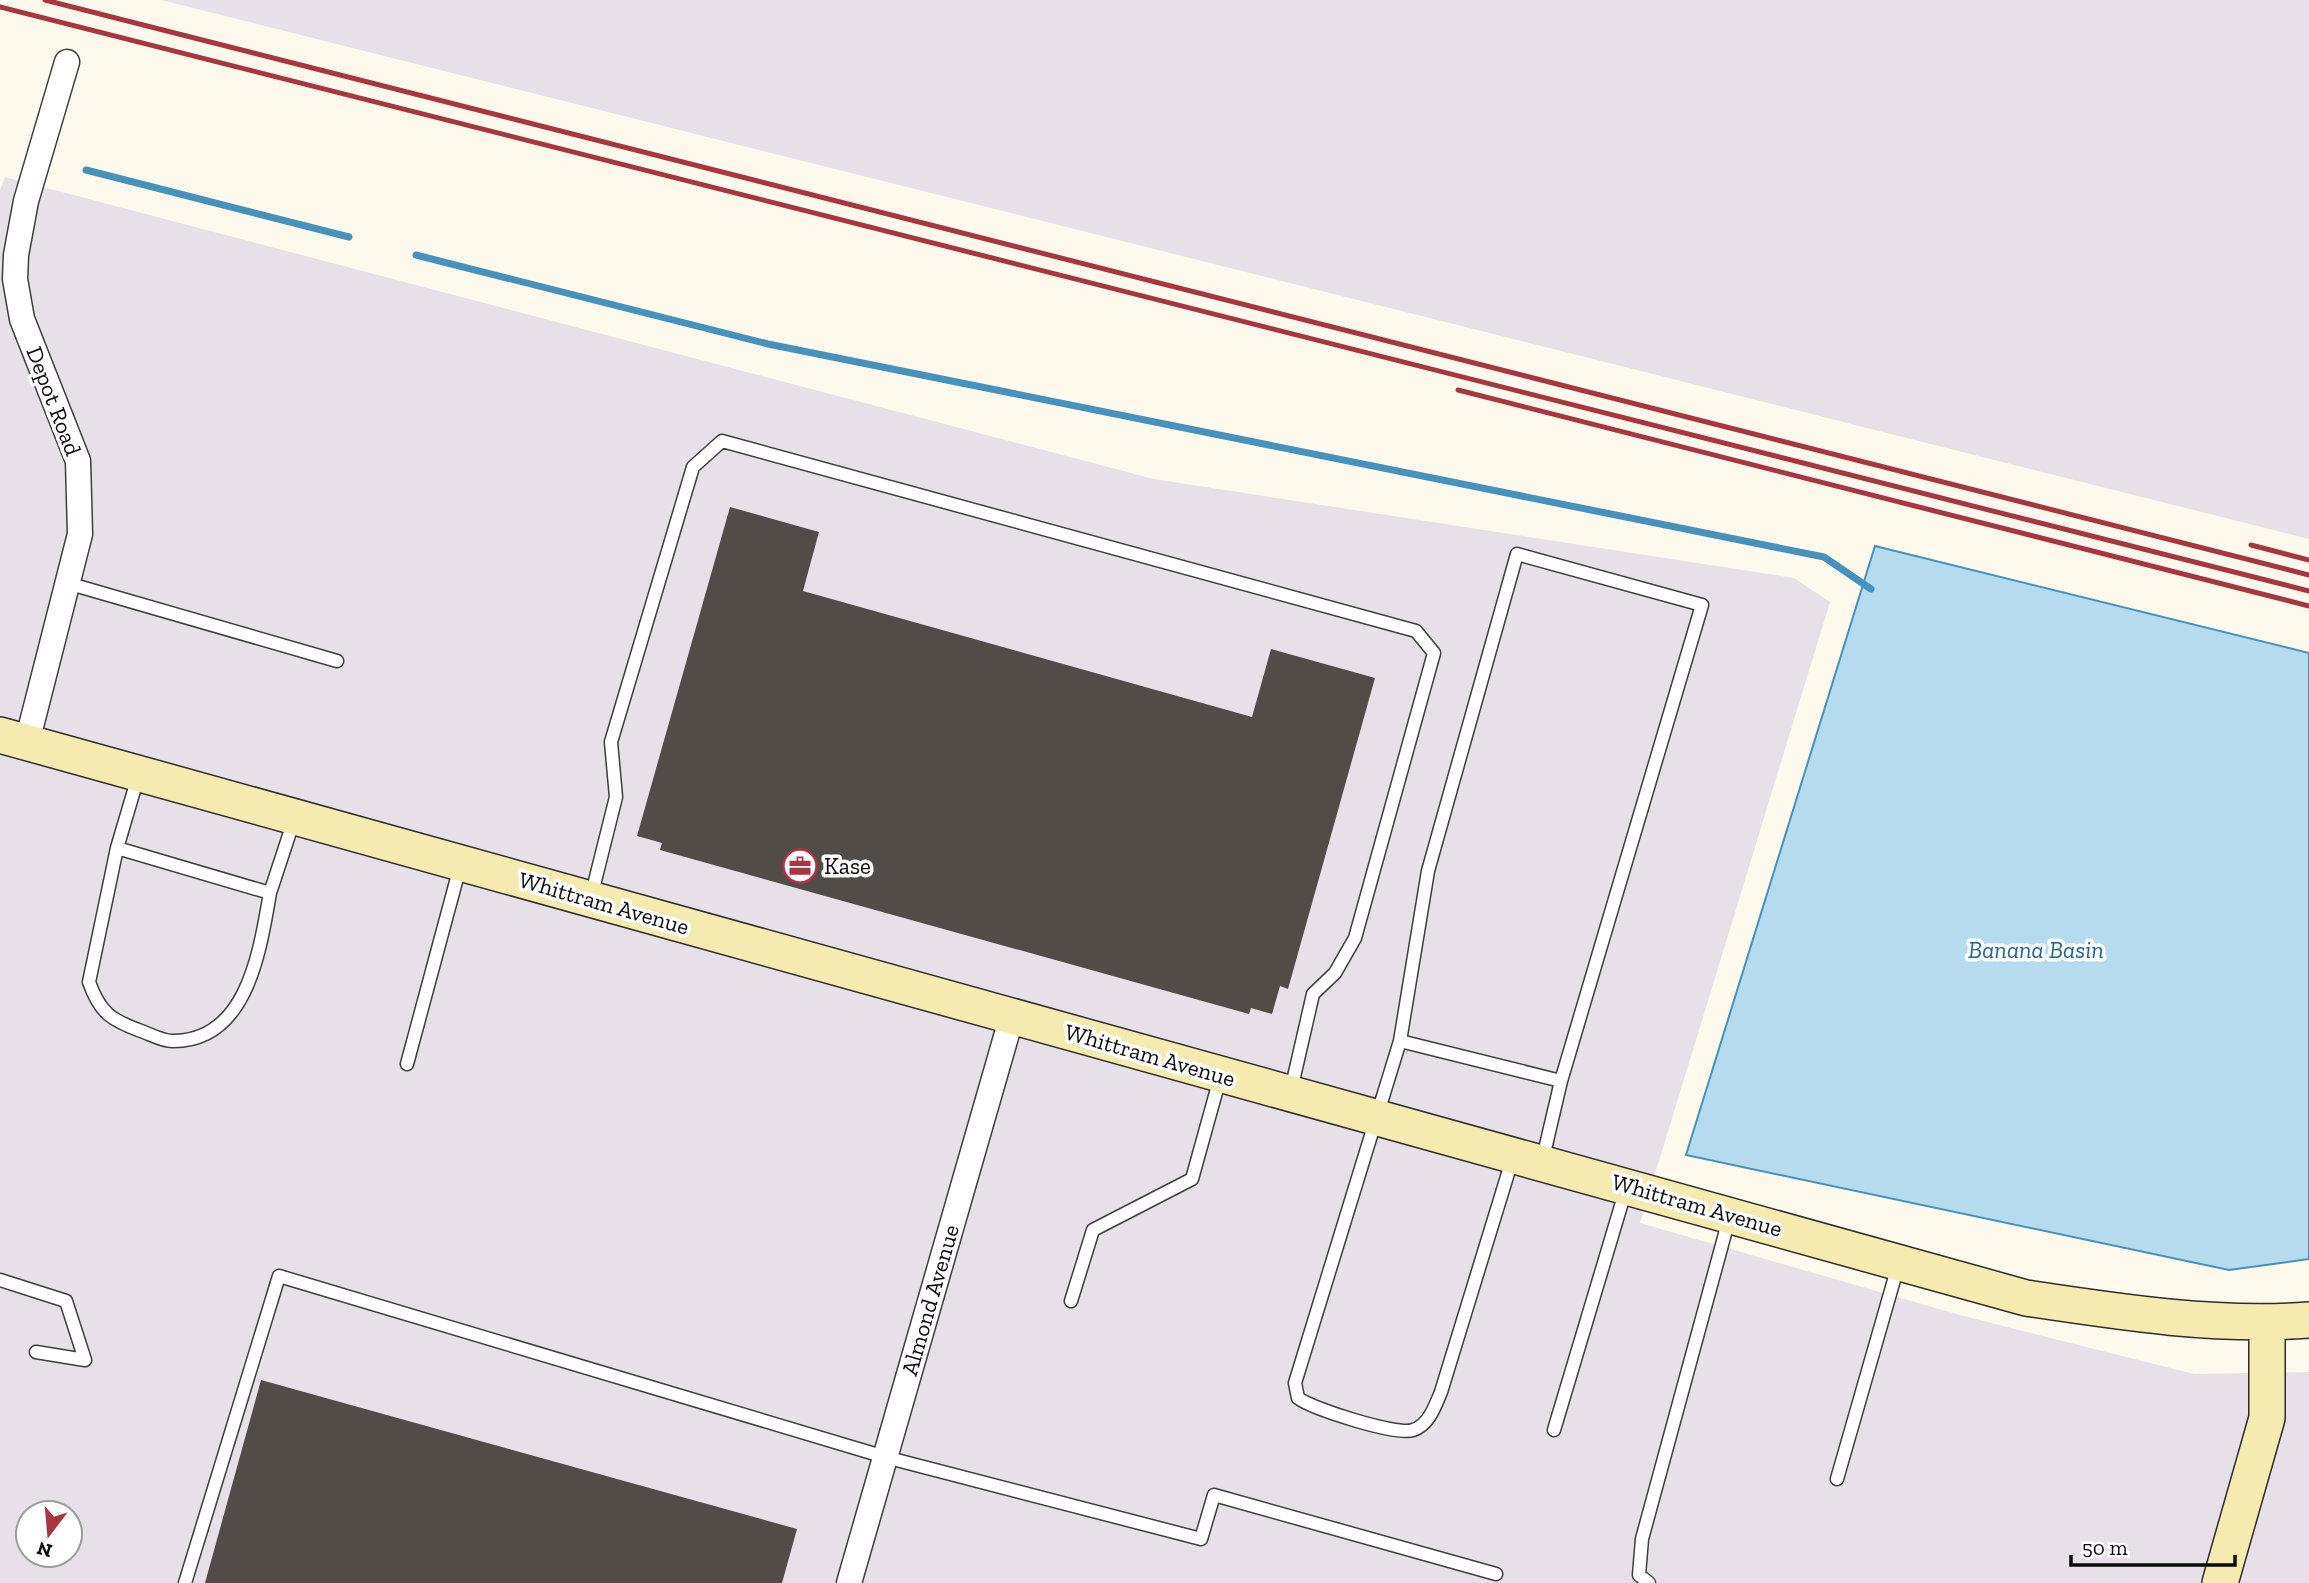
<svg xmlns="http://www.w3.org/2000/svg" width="2309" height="1583" font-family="'Zilla Slab',serif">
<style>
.industrial{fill:#e8e0e9;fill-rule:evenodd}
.water{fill:#b7dbee;stroke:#4792bb;stroke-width:2}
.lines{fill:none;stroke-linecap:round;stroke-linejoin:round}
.stream{stroke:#4792bb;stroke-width:7}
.building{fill:#524c49}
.lane-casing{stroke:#3e3e3e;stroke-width:15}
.street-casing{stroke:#3e3e3e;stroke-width:27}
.secondary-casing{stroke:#2d2d2d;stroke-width:38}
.lane{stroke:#fff;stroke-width:12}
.street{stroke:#fff;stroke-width:24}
.secondary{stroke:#f5eaaf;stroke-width:35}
.rail{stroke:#a93540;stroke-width:5}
.labels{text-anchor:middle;stroke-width:7;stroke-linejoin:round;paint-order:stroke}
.street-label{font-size:23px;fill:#0b0b0b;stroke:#fff}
.poi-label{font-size:23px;fill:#0b0b0b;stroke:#fff;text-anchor:start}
.water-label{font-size:24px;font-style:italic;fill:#25648c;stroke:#fff}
</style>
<rect width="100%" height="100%" fill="#fdf9ec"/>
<path class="industrial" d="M161 0H2309V539L1262 276Z
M5 177 1154 479 1794 578 1830 602 1640 1223 1960 1315 2194 1374 2309 1372V1583H0V190ZM28 1513H70V1555H28Z"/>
<path class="water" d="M1875 546 2309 653V1259L2229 1270 1686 1155Z"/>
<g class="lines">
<path class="stream" d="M86 170 349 237
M416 255 768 344 1824 557 1871 589"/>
</g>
<path class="building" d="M730 507 819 532 803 591 1252 717 1271 649 1375 678 1288 989 1280 986 1272 1014 1251 1008 1249 1014 660 850 662 843 637 836Z
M261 1380 797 1529 782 1583H205Z"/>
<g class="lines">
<g class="lane-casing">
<path id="lane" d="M67 583 337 661
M138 777 117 848 270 893 294 820
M117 848 89 982C100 1013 111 1020 141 1031 150 1034 162 1041 172 1041 248 1042 260 949 270 893
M591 897 616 797 611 742 693 467 722 441 1416 631 1434 653 1355 938 1335 973 1313 994 1291 1090
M1400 1041 1428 871 1517 554 1702 605 1561 1081
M407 1064 461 863
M1513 1157 1441 1392C1435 1406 1429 1425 1413 1430 1397 1436 1313 1409 1298 1398L1295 1383 1400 1041 1561 1081 1542 1162
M0 1280 66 1301 85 1360 36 1352
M1071 1301 1093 1230 1192 1179 1220 1078
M1554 1430 1626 1189
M1837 1479 1898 1266
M185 1583 279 1276 885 1457 1201 1539 1214 1495 1496 1574
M1649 1583 1639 1575 1642 1539 1729 1219"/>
</g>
<g class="street-casing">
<path id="street" d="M27 742 80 534 78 461 22 319 15 279 16 255 26 201 67 62
M849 1583 1012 1016"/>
</g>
<g class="secondary-casing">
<path id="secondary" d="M0 735 2026 1298C2119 1312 2215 1327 2309 1320
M2220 1583 2267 1418V1323"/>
</g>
<use href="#lane" class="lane"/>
<use href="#street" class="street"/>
<use href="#secondary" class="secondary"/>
<path class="rail" d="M45 0 2309 575
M0 7 2309 591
M1458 390 2309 606
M2251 545 2309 560"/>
</g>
<defs>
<g id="office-ring" transform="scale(1.75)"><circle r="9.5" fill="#fff" stroke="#a93540" stroke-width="1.5"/><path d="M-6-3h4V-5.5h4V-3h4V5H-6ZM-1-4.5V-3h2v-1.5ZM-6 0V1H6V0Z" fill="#a93540"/></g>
</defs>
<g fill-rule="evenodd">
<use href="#office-ring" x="800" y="866"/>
</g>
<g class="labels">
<g class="street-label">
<text transform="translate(54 401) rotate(69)" y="8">Depot Road</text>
<text transform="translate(604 903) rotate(16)" y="8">Whittram Avenue</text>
<text transform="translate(1150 1055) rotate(16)" y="8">Whittram Avenue</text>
<text transform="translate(1697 1205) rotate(16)" y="8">Whittram Avenue</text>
<text transform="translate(930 1300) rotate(-74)" y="8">Almond Avenue</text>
</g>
<g class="poi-label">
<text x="824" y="874">Kase</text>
</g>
<g class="water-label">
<text x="2036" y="958">Banana Basin</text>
</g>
</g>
<g transform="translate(49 1534) rotate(196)"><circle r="33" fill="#ffffff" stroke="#9d9d9d" stroke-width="2"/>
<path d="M0-5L12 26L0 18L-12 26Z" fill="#a93540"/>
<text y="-10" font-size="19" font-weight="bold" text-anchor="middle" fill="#0b0b0b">N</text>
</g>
<path d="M2071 1555v10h164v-10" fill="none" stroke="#0b0b0b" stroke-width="3.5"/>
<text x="2082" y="1555" font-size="21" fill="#0b0b0b" stroke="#ffffff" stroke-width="5" paint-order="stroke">50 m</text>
</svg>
